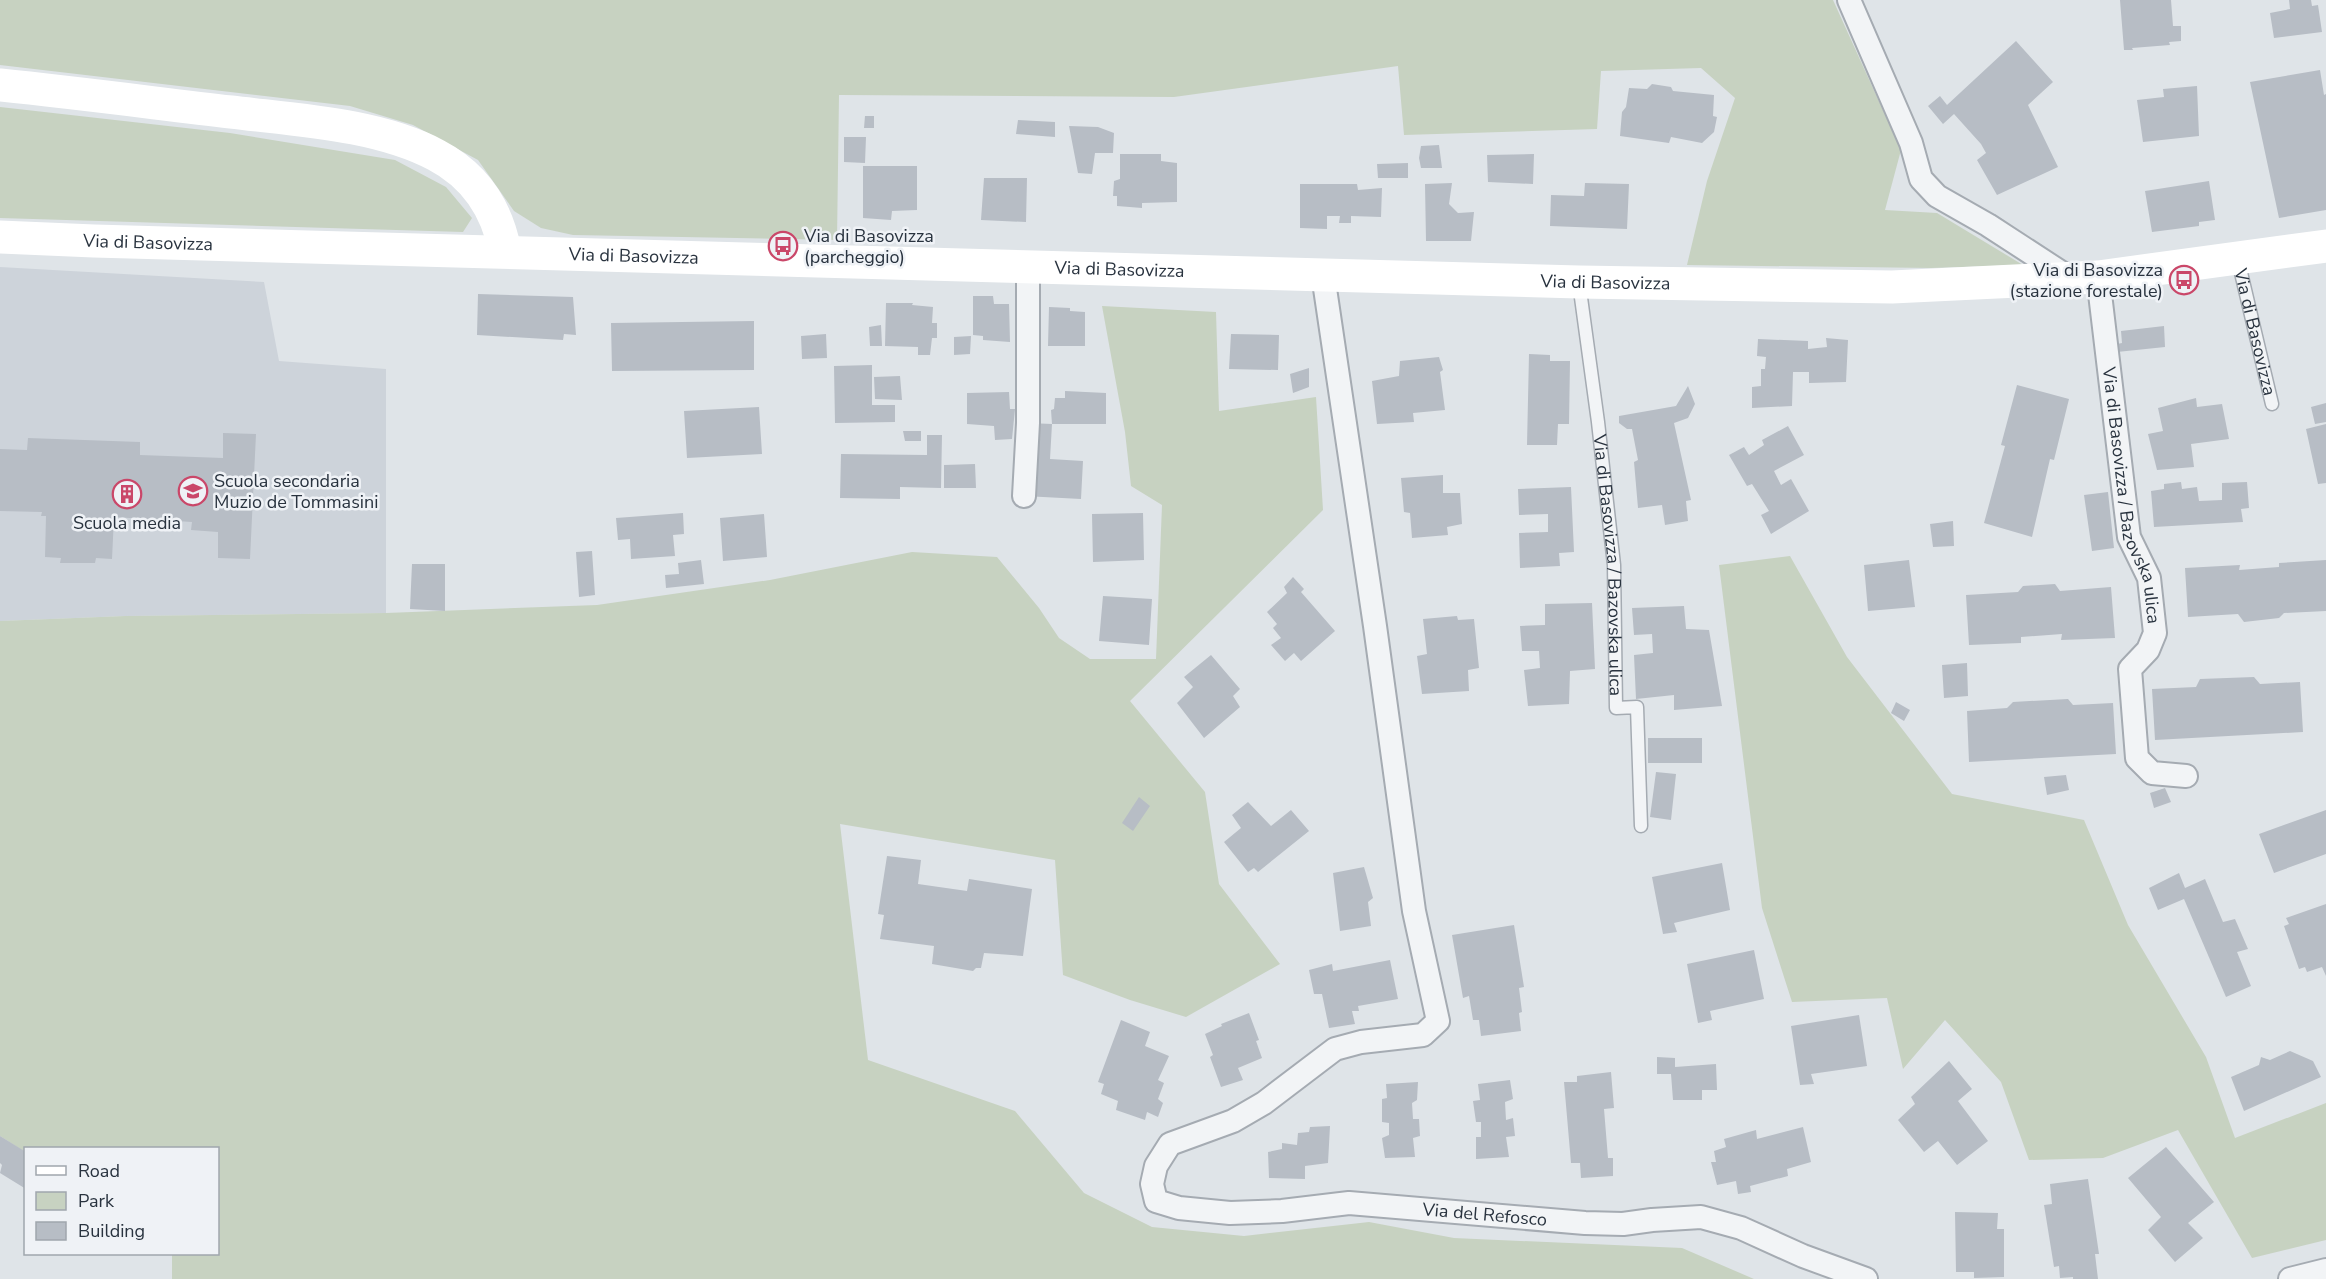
<svg xmlns="http://www.w3.org/2000/svg" width="2326" height="1279" font-family="'Nunito Sans',sans-serif">
<style>
.built{fill:#cdd3da}
.green{fill:#c7d2c1}
.building{fill:#b7bdc5}
.lines{fill:none;stroke-linecap:round;stroke-linejoin:round}
.lane-casing{stroke:#a5abb2;stroke-width:15}
.street-casing{stroke:#a5abb2;stroke-width:26}
.lane{stroke:#f2f4f6;stroke-width:12}
.street{stroke:#f2f4f6;stroke-width:22}
.secondary{stroke:#fff;stroke-width:33}
.labels{text-anchor:middle;stroke-width:5;stroke-linejoin:round;paint-order:stroke}
.poi-label{font-size:18px;fill:#29333f;stroke:#eff2f6;text-anchor:start}
.street-label{font-size:18px;fill:#29333f;stroke:#eff2f6}
</style>
<rect width="100%" height="100%" fill="#dfe4e8"/>
<path class="built" d="M0 267 264 282 279 361 386 369V613L125 616 0 621Z"/>
<path class="green" d="M0 0H1833L1901 150 1885 210 1937 213 2023 265 1931 268 1687 265 1707 181 1735 98 1701 68 1601 71 1597 129 1404 135 1398 66 1174 97 839 95 837 240 573 235 541 228 514 211 478 160 413 125 350 106 0 65Z
M0 107 230 133 395 160 446 187 472 218 463 232 0 218Z
M1102 306 1216 312 1219 411 1316 397 1323 510 1130 701 1205 792 1219 884 1280 964 1186 1017 1130 1000 1063 975 1055 860 840 824 868 1060 1015 1111 1084 1193 1152 1227 1244 1236 1369 1222 1454 1238 1682 1248 1754 1279H172V1254H218V1148H26L25 1152 0 1136V621L125 616 386 613 597 605 770 580 912 552 997 557 1039 608 1059 638 1090 659H1156L1162 505 1131 486 1125 432Z
M1790 556 1847 657 1952 794 2084 820 2128 925 2206 1057 2235 1138 2326 1103V1240L2252 1258 2178 1130 2103 1158 2029 1160 2001 1082 1945 1020 1903 1069 1887 998 1792 1002 1762 908 1719 565Z"/>
<path class="building" d="M2120 0H2171L2173 26H2181V41L2169 42 2170 45 2132 48 2133 50H2124Z
M2289 0H2311L2312 6 2318 5 2322 32 2274 38 2270 13 2290 9Z
M2016 41 2053 82 2028 105 2058 167 1997 195 1977 160 1986 153 1981 144 1954 114 1943 124 1928 106 1940 96 1947 105Z
M2320 70 2324 95 2326 94V210L2279 218 2250 82Z
M1652 84 1671 87 1673 91 1714 95 1713 116 1717 117 1714 132 1702 143 1671 137 1669 143 1620 136 1622 112 1626 107 1629 88 1647 89Z
M2197 86 2199 136 2143 142 2137 100 2164 97 2163 89Z
M865 116H874V128H864Z
M1018 120 1055 122V137L1016 134Z
M1069 126 1098 127 1114 133 1113 153H1095L1092 174 1078 173Z
M844 137H866L865 163 844 162Z
M1439 145 1442 168H1421L1419 158 1421 146Z
M1120 154H1161V161L1177 163V202L1142 203V208L1117 206V196H1113L1114 181 1120 179Z
M1534 154 1533 184 1488 182 1487 155Z
M1408 163V178H1378L1377 164Z
M863 166H917V210L892 211 891 220 863 218Z
M984 178H1027L1026 222 981 220Z
M2209 181 2215 220 2199 222V226L2152 232 2145 191Z
M1452 183 1449 204 1458 213 1474 212 1471 241H1426L1425 184Z
M1585 183 1629 184 1627 229 1550 226 1551 195 1584 196Z
M1300 184H1357L1358 190 1382 188 1381 217 1351 216V223H1339L1340 216H1327V229L1300 228Z
M478 294 573 297 576 335 564 334 563 340 477 335Z
M973 296H993L994 304H1009L1010 342 983 340V336L973 335Z
M886 303H913L912 305 933 307 932 323H937V338H932L930 355H918V347L885 346Z
M1049 307 1070 308V311L1085 312V346H1048Z
M754 321V370L612 371 611 323Z
M881 325 882 346H870L869 327Z
M2164 326 2165 347 2117 352V344L2122 343 2121 331Z
M826 334 827 358 802 359 801 336Z
M1231 334 1279 335 1278 370 1229 369Z
M971 336 970 354 954 355V337Z
M1826 338 1848 340 1846 382 1809 383V372H1793L1792 406 1752 408V387L1761 386V369H1765L1766 357 1757 356 1758 339 1808 341V349L1827 347Z
M1529 354 1550 355V361H1570L1569 424H1558L1557 445H1527Z
M1439 357 1443 370 1440 372 1445 410 1413 413 1414 422 1377 424 1372 381 1399 376 1400 361Z
M872 365V405H895V422L835 423 834 366Z
M1309 368V387L1293 393 1290 374Z
M900 376 902 400 875 399 874 377Z
M2017 385 2069 399 2054 460 2050 459 2032 537 1984 523 2005 446 2001 445Z
M1688 386 1695 404 1688 418 1674 423 1691 500 1686 501 1688 521 1665 525 1662 505 1638 508 1634 462 1638 460 1632 429H1627L1619 423V416L1676 406Z
M1065 391 1106 393V424H1052L1050 459 1083 461 1081 499 1024 496 1028 423 1052 424 1051 410 1054 409 1055 398H1065Z
M1009 392 1010 409H1015L1012 439 995 440 994 426 967 424V393Z
M2196 398 2197 407 2222 404 2229 439 2191 444 2194 467 2157 470 2148 434 2163 431 2158 408Z
M2326 403V422L2315 424 2311 407Z
M759 407 762 454 687 458 684 411Z
M2326 424V483L2318 484 2306 429Z
M1788 426 1804 455 1774 471 1781 485 1791 479 1809 511 1771 534 1761 515 1769 511 1752 484 1747 486 1729 455 1744 447 1749 455 1764 445 1762 440Z
M903 431H921V441H905Z
M223 433 256 434 250 559 218 558V532L191 530 192 522 114 517 112 559 96 558 95 563H60L61 558 45 557 46 516H41L42 512 0 511V449L27 450 28 438 140 442V455L223 458Z
M927 435H942L941 488 900 487V499L840 498 841 454 927 455Z
M975 464 976 488H944V465Z
M1443 475V493H1460L1462 524 1447 527 1448 535 1412 538 1410 513 1404 512 1401 478Z
M2181 482 2182 489 2197 487 2199 501 2222 500V483L2247 482 2249 508 2241 509 2243 522 2154 527 2151 491 2164 489V484Z
M1571 487 1574 552 1559 553 1560 566 1520 568 1519 533 1548 532V514L1519 515 1518 489Z
M2108 492 2114 548 2092 551 2084 495Z
M683 513 684 534 673 535 675 556 631 559 630 539 618 540 616 518Z
M1143 513 1144 560 1093 562 1092 514Z
M764 514 767 557 723 561 720 518Z
M1953 521 1954 546 1933 547 1930 524Z
M592 551 595 595 579 597 576 552Z
M701 560 704 584 666 588 665 575 679 574 678 563Z
M1909 560 1915 607 1868 611 1864 565Z
M2326 560V611L2284 613 2279 618 2244 622 2238 614 2188 617 2185 568 2240 565 2239 570 2279 567V563Z
M412 564H445V611L410 609Z
M1293 577 1304 589 1301 592 1335 631 1301 661 1294 653 1285 661 1271 645 1281 638 1273 628 1277 624 1267 612 1287 593 1284 587Z
M2055 584 2060 591 2111 587 2115 638 2061 640 2062 634 2021 637V643L1969 645 1966 595 2018 592 2023 586Z
M1103 596 1152 599 1149 645 1099 641Z
M1592 603 1595 669 1570 671 1569 704 1528 706 1524 670 1540 668 1539 651H1522L1520 626 1545 625V604Z
M1684 606 1686 629 1709 630 1722 706 1674 710V695L1636 699 1634 655 1653 653 1652 634 1634 635 1632 608Z
M1457 616 1458 620 1474 619 1479 668 1468 670 1469 691 1422 694 1417 656 1427 654 1423 619Z
M1211 655 1240 689 1233 696 1240 707 1204 738 1177 703 1193 687 1184 677Z
M1967 663 1968 696 1944 698 1942 665Z
M2254 677 2260 684 2300 682 2303 732 2155 740 2152 689 2196 687 2200 679Z
M2068 699 2073 705 2113 703 2116 754 1969 762 1967 711 2007 708 2013 702Z
M1896 702 1910 710 1904 721 1891 713Z
M1648 738H1702V763H1648Z
M1656 772 1676 774 1671 820 1650 817Z
M2066 775 2069 790 2047 795 2044 777Z
M2165 788 2171 802 2154 808 2150 793Z
M1139 797 1150 806 1133 831 1122 823Z
M1248 802 1271 826 1291 810 1309 831 1258 872 1254 868 1248 872 1224 842 1241 828 1232 815Z
M2326 810V854L2274 873 2259 834Z
M887 856 921 860 918 884 967 891 969 879 1032 889 1023 956 984 953 981 968H976L973 971 932 964 934 946 880 939 884 915 878 914Z
M1722 863 1730 910 1674 923 1677 932 1663 934 1652 877Z
M1364 867 1373 898 1368 902 1371 926 1340 931 1333 873Z
M2179 873 2185 888 2205 879 2223 922 2235 919 2248 949 2237 952 2251 986 2226 997 2184 899 2158 910 2149 888Z
M2326 904V976L2322 967 2307 972 2305 967 2299 969 2284 926 2289 924 2286 918Z
M1514 925 1524 987 1519 988 1522 1012 1519 1013 1521 1031 1481 1036 1479 1020H1473L1469 996 1463 998 1452 935Z
M1754 950 1764 999 1710 1011 1712 1020 1698 1023 1687 964Z
M1390 960 1398 999 1358 1006 1359 1011H1352L1355 1024 1329 1028 1322 994H1314L1309 970 1332 964 1333 971Z
M1249 1013 1259 1040 1256 1041 1262 1058 1238 1068 1243 1080 1221 1087 1210 1057 1213 1055 1205 1034 1222 1026 1221 1024Z
M1859 1015 1867 1066 1811 1074 1814 1084 1800 1085 1791 1026Z
M1121 1020 1150 1032 1145 1046 1169 1056 1158 1080 1164 1083 1158 1099 1163 1103 1158 1117 1147 1112 1145 1120 1116 1110 1118 1101 1101 1094 1104 1084 1098 1082Z
M2290 1051 2313 1061 2321 1077 2244 1111 2231 1077 2259 1065 2261 1057 2270 1060Z
M1657 1057 1675 1058V1067L1716 1064 1717 1090H1702V1100H1673L1671 1074H1657Z
M1949 1061 1972 1089 1958 1101 1988 1141 1957 1165 1938 1141 1924 1152 1898 1120 1915 1104 1911 1097Z
M1611 1072 1614 1108 1604 1109 1608 1158H1613V1176L1581 1178 1580 1163H1571L1564 1082H1577V1076Z
M1510 1080 1513 1099 1505 1102 1506 1120 1513 1118 1515 1136 1506 1137 1509 1157 1476 1159V1137H1481V1122H1476L1473 1101 1480 1100 1478 1084Z
M1418 1082 1417 1100 1412 1103 1413 1119H1419L1420 1136 1413 1138 1415 1157 1385 1158 1382 1138 1389 1135V1123L1382 1122V1099L1387 1098 1386 1084Z
M1330 1126 1328 1163 1305 1166V1179L1269 1178 1268 1152 1282 1149V1143L1297 1145 1298 1133 1309 1132 1310 1127Z
M1803 1127 1811 1162 1787 1169 1788 1176 1750 1186 1751 1192 1738 1194 1736 1181 1717 1185 1711 1162H1716L1714 1151 1726 1147 1724 1139 1756 1130 1757 1139Z
M0 1136 26 1152V1189L0 1173 2 1165 0 1163Z
M2166 1147 2214 1202 2188 1223 2203 1238 2175 1262 2148 1230 2161 1217 2128 1178Z
M2088 1179 2099 1254H2095L2098 1279H2073V1277L2060 1278 2059 1266 2054 1267 2044 1205 2052 1204 2050 1184Z
M1955 1212 1998 1213 1997 1229H2004V1277L1974 1278V1272H1956Z"/>
<g class="lines">
<g class="lane-casing">
<g id="lane">
<path id="s1" d="M2238 260 2272 404"/>
<path id="s2" d="M1579 283 1598 422 1614 565 1616 708 1637 707 1641 826"/>
</g>
</g>
<g class="street-casing">
<g id="street">
<path d="M1849 0 1911 143 1921 179 1937 196 1988 225 2071 279"/>
<path id="s3" d="M1323 275 1375 626 1414 911 1438 1021 1423 1035 1361 1042 1335 1049 1264 1103 1233 1121 1170 1144 1156 1166 1152 1184 1156 1201 1179 1208 1230 1213 1282 1211 1349 1203 1585 1223 1623 1224 1652 1220 1701 1217 1741 1228 1803 1256 1866 1279"/>
<path id="s4" d="M2098 277 2129 537 2149 578 2155 633 2148 650 2130 669 2137 758 2152 773 2186 776"/>
<path d="M1024 496 1028 423V267"/>
<path d="M2290 1279 2326 1270"/>
</g>
</g>
<use href="#lane" class="lane"/>
<use href="#street" class="street"/>
<g class="secondary">
<path d="M0 85C77 93 154 103 231 112 296 120 378 124 436 155 476 176 497 209 505 251"/>
<path id="s5" d="M0 237 94 241 1579 282 1892 287 2098 277 2326 246"/>
</g>
</g>
<defs>
<g id="bus-ring" transform="scale(1.5)"><circle r="9.5" fill="#eff2f6" stroke="#ca4769" stroke-width="1.5"/><path d="M-5-6H5V4H4V6H2V4H-2V6H-4V4H-5ZM-3.5-4V0h7V-4ZM-3.5 1.2v1.5H-2V1.2ZM2 1.2v1.5H3.5V1.2Z" fill="#ca4769"/></g>
<g id="school-ring" transform="scale(1.5)"><circle r="9.5" fill="#eff2f6" stroke="#ca4769" stroke-width="1.5"/><path d="M0-5L7-2L0 1L-7-2ZM-4 1L0 2.5L4 1V4Q0 6-4 4Z" fill="#ca4769"/></g>
<g id="building-ring" transform="scale(1.5)"><circle r="9.5" fill="#eff2f6" stroke="#ca4769" stroke-width="1.5"/><path d="M-4-6H4V6H1V3H-1V6H-4ZM-2.5-4.3h1.7v1.8h-1.7ZM.8-4.3h1.7v1.8H.8ZM-2.5-1h1.7V.8h-1.7ZM.8-1h1.7V.8H.8Z" fill="#ca4769"/></g>
</defs>
<g fill-rule="evenodd">
<use href="#bus-ring" x="783" y="246"/>
<use href="#bus-ring" x="2184" y="280"/>
<use href="#school-ring" x="193" y="491"/>
<use href="#building-ring" x="127" y="494"/>
</g>
<g class="labels">
<g class="poi-label">
<text x="804" y="242">Via di Basovizza<tspan x="804" dy="21">(parcheggio)</tspan></text>
<text x="2163" y="276" text-anchor="end">Via di Basovizza<tspan x="2163" dy="21">(stazione forestale)</tspan></text>
<text x="214" y="487">Scuola secondaria<tspan x="214" dy="21">Muzio de Tommasini</tspan></text>
<text x="127" y="529" text-anchor="middle">Scuola media</text>
</g>
<g class="street-label">
<text dy="6" stroke="none"><textPath href="#s5" startOffset="148">Via di Basovizza</textPath></text>
<text dy="6" stroke="none"><textPath href="#s5" startOffset="634">Via di Basovizza</textPath></text>
<text dy="6" stroke="none"><textPath href="#s5" startOffset="1120">Via di Basovizza</textPath></text>
<text dy="6" stroke="none"><textPath href="#s5" startOffset="1606">Via di Basovizza</textPath></text>
<text dy="6" stroke="none"><textPath href="#s1" startOffset="74">Via di Basovizza</textPath></text>
<text dy="6" stroke="none"><textPath href="#s4" startOffset="222">Via di Basovizza / Bazovska ulica</textPath></text>
<text dy="6" stroke="none"><textPath href="#s2" startOffset="284">Via di Basovizza / Bazovska ulica</textPath></text>
<text dy="6" stroke="none"><textPath href="#s3" startOffset="1450">Via del Refosco</textPath></text>
</g>
</g>
<rect x="24" y="1147" width="195" height="108" fill="#eff2f6" stroke="#a0a6ad" stroke-width="1.5"/>
<rect x="36" y="1166" width="30" height="9" fill="#ffffff" stroke="#a0a6ad" stroke-width="1.5"/>
<text x="78" y="1177" font-size="18" fill="#29333f">Road</text>
<rect x="36" y="1192" width="30" height="18" fill="#c7d2c1" stroke="#a0a6ad" stroke-width="1.5"/>
<text x="78" y="1207" font-size="18" fill="#29333f">Park</text>
<rect x="36" y="1222" width="30" height="18" fill="#b7bdc5" stroke="#a0a6ad" stroke-width="1.5"/>
<text x="78" y="1237" font-size="18" fill="#29333f">Building</text>
</svg>
